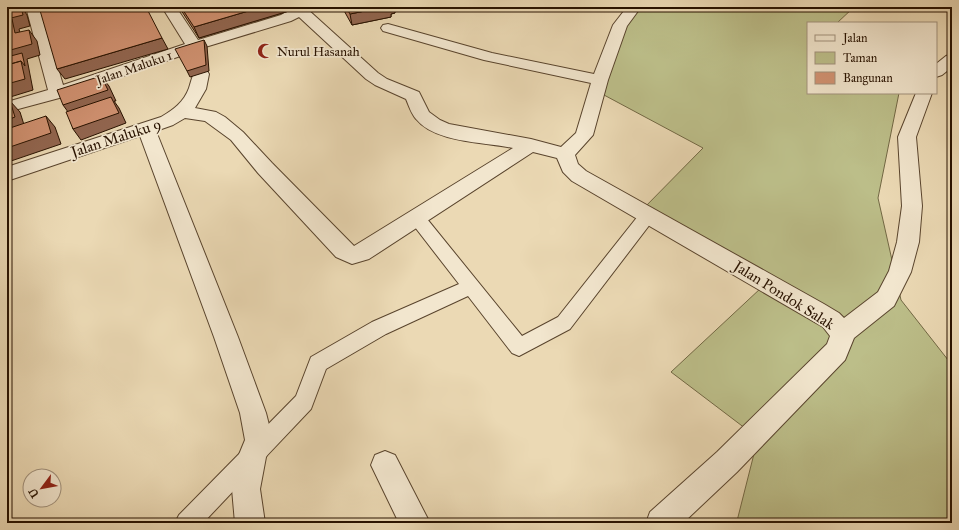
<svg xmlns="http://www.w3.org/2000/svg" width="959" height="530" font-family="'IM FELL Great Primer',serif">
<style>
.green{fill:#bcbe89;stroke:#726844}
.lines{fill:none;stroke-linecap:round;stroke-linejoin:round}
.lane-casing{stroke:#59442d;stroke-width:2}
.street-casing{stroke:#59442d;stroke-width:2}
.lane{fill:#f2e6ce;fill-rule:evenodd}
.street{fill:#f2e6ce;fill-rule:evenodd}
.wall{fill:#b47e62;stroke:#281200}
.shaded-wall{fill:#926650;stroke:#281200}
.building{fill:#d19272;stroke:#281200}
.labels{text-anchor:middle;stroke-width:3.5;stroke-linejoin:round;paint-order:stroke}
.far-poi-label{font-size:13px;fill:#281200;stroke:#f2e6ce;text-anchor:start}
.far-street-label{font-size:13px;fill:#281200;stroke:#f2e6ce}
.street-label{font-size:15px;fill:#281200;stroke:#f2e6ce}
</style>
<rect width="100%" height="100%" fill="#ebd9b4"/>
<filter id="stains"><feTurbulence type="fractalNoise" baseFrequency=".005" numOctaves="4"/><feColorMatrix values="0 0 0 0 .2 0 0 0 0 .09 0 0 0 0 .02 0 0 0 .5 -.17"/></filter>
<radialGradient id="worn" r=".72"><stop offset=".6" stop-color="#630" stop-opacity="0"/><stop offset="1" stop-color="#630" stop-opacity=".3"/></radialGradient>
<path class="green" d="M631 7H849L853 8 837 23H808V93H899L878 198 901 300 952 365V523H739L737 521 758 438 671 372 761 288 641 211 703 148 604 95 624 11Z"/>
<g class="lines">
<g class="lane-casing">
<path id="lane" d="M648 209 654 211 656 215 654 219 570 329 519 356 512 353 468 296 386 334 326 369 311 409 203 523H175L179 515 296 396 311 357 372 322 459 284 411 222 409 218 411 214 417 212 423 214 522 336 558 317 642 211Z"/>
</g>
<g class="street-casing">
<path id="street" d="M26 7H40L63 85 185 44 162 7H176L198 40 281 15 291 9V7H305L378 73 387 79 419 92 429 112 440 120 449 124 531 139 561 147 576 133 591 83 484 60 383 31 381 28 383 25 388 24 492 53 594 74 613 25 627 7H641L627 26 608 80 593 135 575 155 578 164 586 171 824 304 839 313 844 318 878 292 889 271 897 242 902 206 898 137 916 93H932L916 137 922 206 919 242 911 272 894 306 854 338 845 360 737 472 683 523H646L650 512 717 452 827 344 830 336 823 327 572 181 563 172 557 158 533 152 369 259 352 264 336 257 258 173 231 140 205 121 185 118 173 125 156 131 238 337 266 413 273 441 266 457 260 489 265 523H235L232 489 238 457 245 440 240 413 214 337 140 136 7 181V167L161 117C173 110 184 102 189 88 191 82 192 76 195 71L201 69 207 71 209 74 206 89 195 108 216 112 225 117 243 132 272 163 354 246 513 148C485 142 435 143 416 119 411 113 409 106 406 99L375 85 366 79 299 17 291 21 202 48 200 53 195 55 189 53 63 97 7 112V102L48 90Z
M952 54V67L942 75 936 77V64L946 56Z
M385 451 395 455 430 523H399L371 465 375 455Z"/>
</g>
<use href="#lane" class="lane"/>
<use href="#street" class="street"/>
</g>
<path class="wall" d="M179 7H287L289 11 199 38Z
M342 7H394L395 13 391 14V17L352 25Z"/>
<path class="shaded-wall" d="M21 7H22L27 15 30 26 19 29 23 44 7 32V19Z
M262 7H287L289 11 199 38 194 27Z
M385 7H394L395 13 391 14V17L352 25 350 14Z
M29 30 37 41 40 55 27 59 33 90 7 98V84L21 61 7 64V51Z
M162 38 168 49 65 79 57 69Z
M204 40 207 46 209 71 190 77 187 71Z
M101 76 109 86 116 101H114L119 108 126 123 81 140 73 129 71 116 63 105Z
M10 101 20 112 25 128 7 134V120Z
M46 116 55 127 61 144 11 161 7 157V148Z"/>
<path class="building" d="M7 7H21L23 15 7 19Z
M39 7H146L162 38 57 69Z
M181 7H262L194 27Z
M346 7H385L350 14Z
M12 19 15 33 29 30 32 44 7 51V20Z
M204 40 206 65 187 71 175 49Z
M22 53 25 66 21 61 7 65V57Z
M21 61 25 79 7 84V65Z
M101 76 108 90 63 105 57 90Z
M111 97 119 113 73 129 66 112Z
M10 101 15 117 7 120V102Z
M46 116 51 133 7 148V129Z"/>
<defs>
<g id="mosque-bare" transform="scale(1.2)"><path d="M3.5-4.9A6 6 0 1 0 3.5 4.9A5 5 0 1 1 3.5-4.9Z" fill="#8f2418" stroke="#f2e6ce" stroke-width="2.5" paint-order="stroke"/></g>
</defs>
<g fill-rule="evenodd">
<use href="#mosque-bare" x="265" y="51"/>
</g>
<g class="labels">
<g class="far-poi-label">
<text x="277" y="56">Nurul Hasanah</text>
</g>
<g class="far-street-label">
<text transform="translate(134 67) rotate(-19)" y="5">Jalan Maluku 1</text>
</g>
<g class="street-label">
<text transform="translate(116 138) rotate(-18)" y="5">Jalan Maluku 9</text>
<text transform="translate(784 295) rotate(32)" y="5">Jalan Pondok Salak</text>
</g>
</g>
<rect width="959" height="530" fill="none" stroke="#ebd9b4" stroke-width="24"/>
<rect x="8" y="8" width="943" height="514" fill="none" stroke="#281200" stroke-width="2"/>
<rect x="12" y="12" width="935" height="506" fill="none" stroke="#281200"/>
<rect x="807" y="22" width="130" height="72" fill="#f2e6ce" stroke="#a1917c"/>
<rect x="815" y="35" width="20" height="6" fill="#f2e6ce" stroke="#a1917c"/>
<text x="843" y="42" font-size="12" fill="#281200">Jalan</text>
<rect x="815" y="52" width="20" height="12" fill="#bcbe89" stroke="#a1917c"/>
<text x="843" y="62" font-size="12" fill="#281200">Taman</text>
<rect x="815" y="72" width="20" height="12" fill="#d19272" stroke="#a1917c"/>
<text x="843" y="82" font-size="12" fill="#281200">Bangunan</text>
<g transform="translate(42 488) rotate(238)"><circle r="19" fill="#f2e6ce" stroke="#a1917c"/>
<path d="M0-3L7 15L0 10L-7 15Z" fill="#8f2418"/>
<text y="-6" font-size="11" font-weight="bold" text-anchor="middle" fill="#281200">U</text>
</g>
<rect width="100%" height="100%" filter="url(#stains)"/>
<rect width="100%" height="100%" fill="url(#worn)"/>
</svg>
